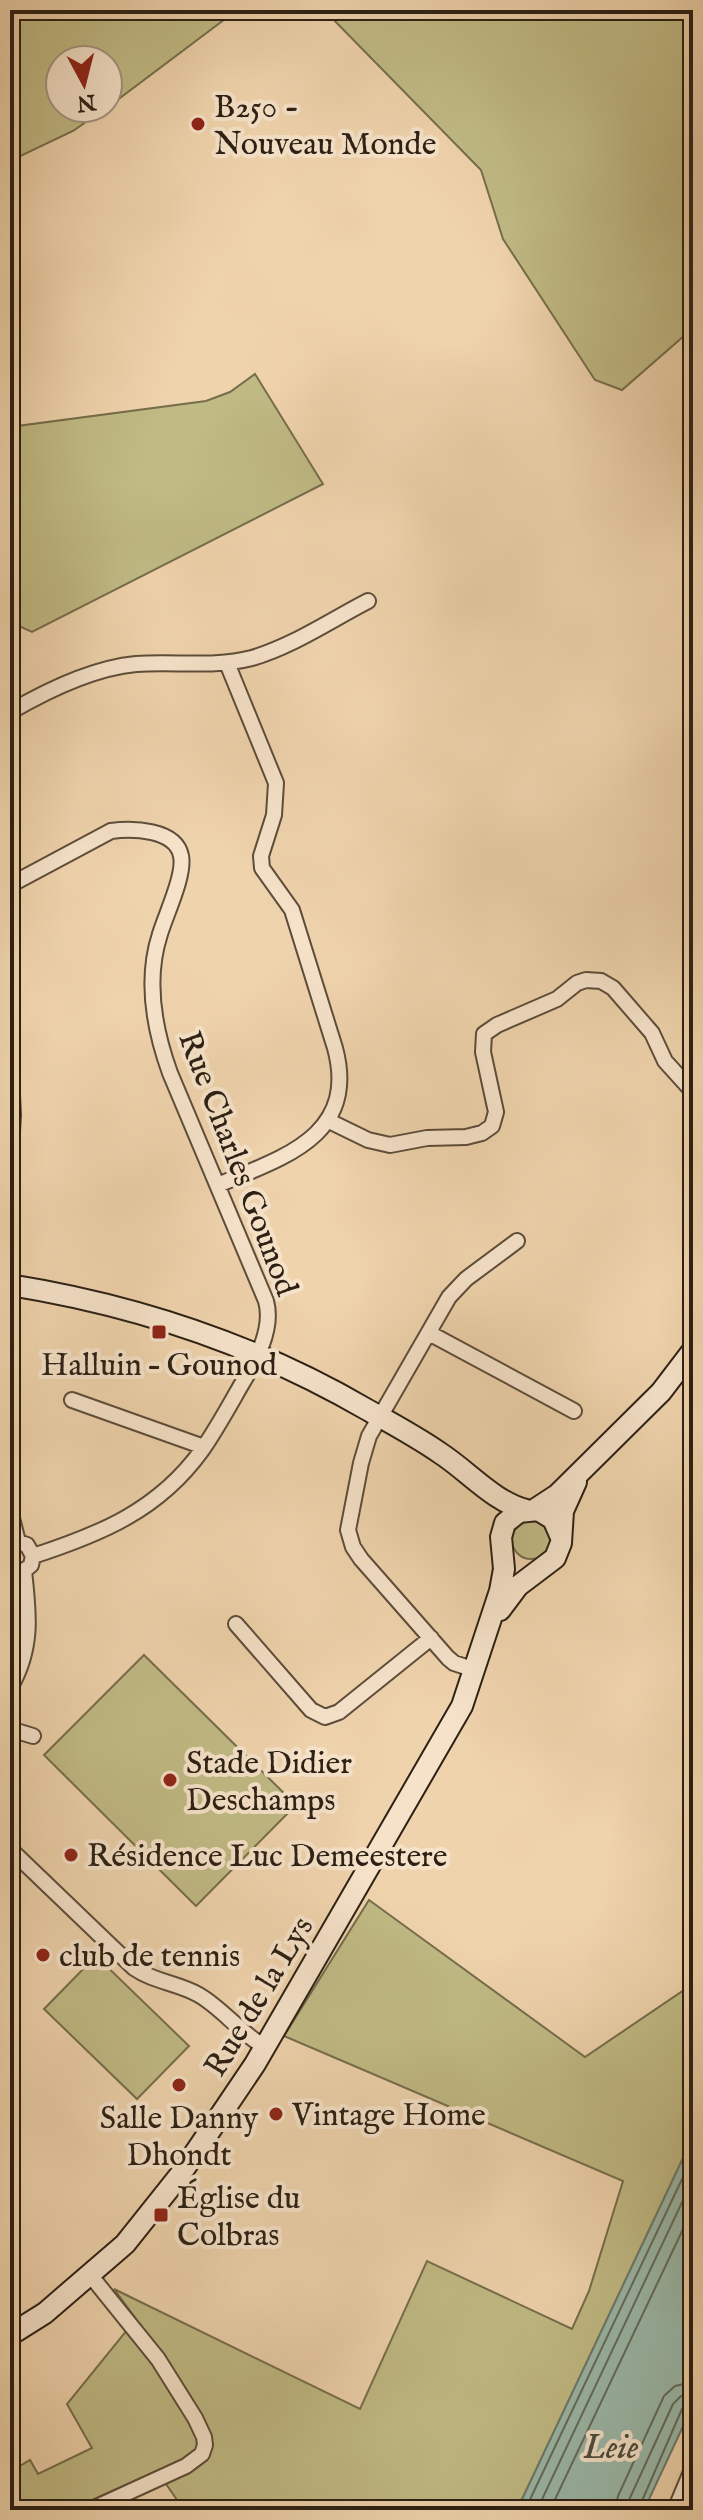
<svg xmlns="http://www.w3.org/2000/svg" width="703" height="2520" font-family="'IM FELL English',serif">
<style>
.green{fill:#c0ba84;stroke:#766d4c;stroke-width:2}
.water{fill:#9ab8a8;stroke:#6e7b6d;stroke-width:2}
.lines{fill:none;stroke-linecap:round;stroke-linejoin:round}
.shore{stroke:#636c5e;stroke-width:2}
.street-casing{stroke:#5d4d3a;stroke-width:18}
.secondary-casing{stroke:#2c2014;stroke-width:24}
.street{stroke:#f5e2c9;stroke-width:14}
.secondary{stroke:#f5e2c9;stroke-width:20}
.poi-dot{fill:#8f2418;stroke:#f5e2c9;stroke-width:3}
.labels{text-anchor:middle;stroke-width:8;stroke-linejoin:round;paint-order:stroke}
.poi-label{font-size:32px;fill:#2c2014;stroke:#f5e2c9;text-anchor:start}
.street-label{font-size:32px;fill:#2c2014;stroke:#f5e2c9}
.water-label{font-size:34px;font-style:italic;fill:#4d4e40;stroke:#f5e2c9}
</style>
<rect width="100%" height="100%" fill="#efd3ac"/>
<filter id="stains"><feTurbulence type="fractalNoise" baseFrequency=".0025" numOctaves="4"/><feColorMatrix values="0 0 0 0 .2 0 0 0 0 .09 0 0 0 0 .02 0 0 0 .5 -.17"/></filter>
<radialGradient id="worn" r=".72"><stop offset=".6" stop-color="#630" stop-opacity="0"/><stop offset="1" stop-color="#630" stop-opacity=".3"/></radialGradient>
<path class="green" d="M10 10H237L108 107V60H60V108H106L73 131 10 161Z
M324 10H693V328L622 390 595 380 503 239 481 170Z
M255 374 323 484 32 632 10 622V427L206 401 230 392Z
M512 1540a19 19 0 1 1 38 0a19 19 0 1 1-38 0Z
M144 1655 296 1805 196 1906 44 1755Z
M369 1900 585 2057 693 1984V2137L517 2510H184L157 2471 70 2510H10V2472L30 2460 38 2474 92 2448 67 2404 136 2319 114 2289 360 2409 427 2261 572 2329 589 2291 623 2181 284 2036Z
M96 1956 189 2046 137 2099 44 2009Z"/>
<path class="water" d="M693 2137V2405L644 2510H517Z"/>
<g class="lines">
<path class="shore" d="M525 2510 693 2156
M537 2510 693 2179
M550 2510 693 2208
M615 2510 618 2496 664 2396 675 2386 693 2382
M627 2510 629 2500 673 2404 681 2396 693 2394
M638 2510 682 2409 687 2404H693"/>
<g class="street-casing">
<path id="street" d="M10 712C46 691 93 668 136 664 175 661 213 668 252 658 293 646 331 620 368 601
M10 885 111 831C132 828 176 829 181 856 185 875 166 914 160 934 145 980 154 1029 170 1073L266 1301C274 1330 255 1362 240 1387 228 1408 216 1430 202 1450 159 1510 101 1534 33 1556
M10 1053 13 1115 10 1164
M327 1120 368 1140 390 1145 427 1138 466 1137 482 1133 492 1126 496 1112 483 1052 484 1034 497 1025 557 999 577 983 586 980 601 981 613 988 652 1033 665 1061 693 1092
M218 1185C281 1158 359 1137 335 1048L292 910 262 868 261 856 274 815 276 783 227 663
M429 1333 574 1411
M72 1400 204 1447
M10 1510 18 1542
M10 1544 18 1542 27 1545 33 1556 31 1565 24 1571 10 1570
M236 1624 311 1710 325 1717 339 1712 431 1638
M475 1670 454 1663 448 1658 361 1559 353 1547 348 1530 361 1463 369 1436 449 1297 466 1279 517 1241
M10 1688C33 1649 29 1614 24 1571
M10 1729 33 1736
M10 1849 134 1968C154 1982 178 1983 199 1995 223 2009 240 2033 265 2047
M90 2510 186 2466 202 2454 205 2445 204 2437 195 2418 158 2359 91 2276
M675 2510 693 2467"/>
</g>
<g class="secondary-casing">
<path id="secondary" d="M10 1285C135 1305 256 1345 366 1409 391 1423 417 1437 440 1453 468 1471 494 1502 526 1510
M534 1510 557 1495 661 1392 693 1350
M500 1610 518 1586 555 1558 561 1543 563 1511 576 1482
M10 2335 45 2313 125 2244 180 2175 255 2064 462 1706 500 1591 504 1569 501 1537 505 1523 519 1512 538 1510 553 1519 560 1535"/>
</g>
<use href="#street" class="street"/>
<use href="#secondary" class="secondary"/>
</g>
<g class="poi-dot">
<circle cx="198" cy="124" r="8"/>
<rect x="151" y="1324" width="16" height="16" rx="4"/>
<circle cx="170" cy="1780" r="8"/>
<circle cx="71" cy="1855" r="8"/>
<circle cx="43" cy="1955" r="8"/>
<circle cx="179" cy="2085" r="8"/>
<circle cx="276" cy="2114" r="8"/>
<rect x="153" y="2207" width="16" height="16" rx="4"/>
</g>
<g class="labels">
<g class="poi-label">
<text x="214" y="117">B250 -<tspan x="214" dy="37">Nouveau Monde</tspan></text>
<text x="159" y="1375" text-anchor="middle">Halluin – Gounod</text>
<text x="186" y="1773">Stade Didier<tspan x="186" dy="37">Deschamps</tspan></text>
<text x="87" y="1866">Résidence Luc Demeestere</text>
<text x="59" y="1966">club de tennis</text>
<text x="292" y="2125">Vintage Home</text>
<text x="179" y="2128" text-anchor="middle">Salle Danny<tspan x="179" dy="37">Dhondt</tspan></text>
<text x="177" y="2208">Église du<tspan x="177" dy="37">Colbras</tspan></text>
</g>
<g class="street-label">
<text transform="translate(239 1163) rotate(69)" y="11">Rue Charles Gounod</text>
<text transform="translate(258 1996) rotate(-59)" y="11">Rue de la Lys</text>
</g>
<g class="water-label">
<text x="611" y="2458">Leie</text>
</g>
</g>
<rect width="703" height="2520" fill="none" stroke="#efd3ac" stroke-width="40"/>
<rect x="12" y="12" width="679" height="2496" fill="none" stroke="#2c2014" stroke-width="4"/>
<rect x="20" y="20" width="663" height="2480" fill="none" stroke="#2c2014" stroke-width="2"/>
<g transform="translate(84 84) rotate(173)"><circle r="38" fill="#f5e2c9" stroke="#a59481" stroke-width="2"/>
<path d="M0-6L14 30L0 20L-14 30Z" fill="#8f2418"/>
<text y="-12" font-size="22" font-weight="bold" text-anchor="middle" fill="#2c2014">N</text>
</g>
<rect width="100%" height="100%" filter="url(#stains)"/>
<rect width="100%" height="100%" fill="url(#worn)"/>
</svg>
